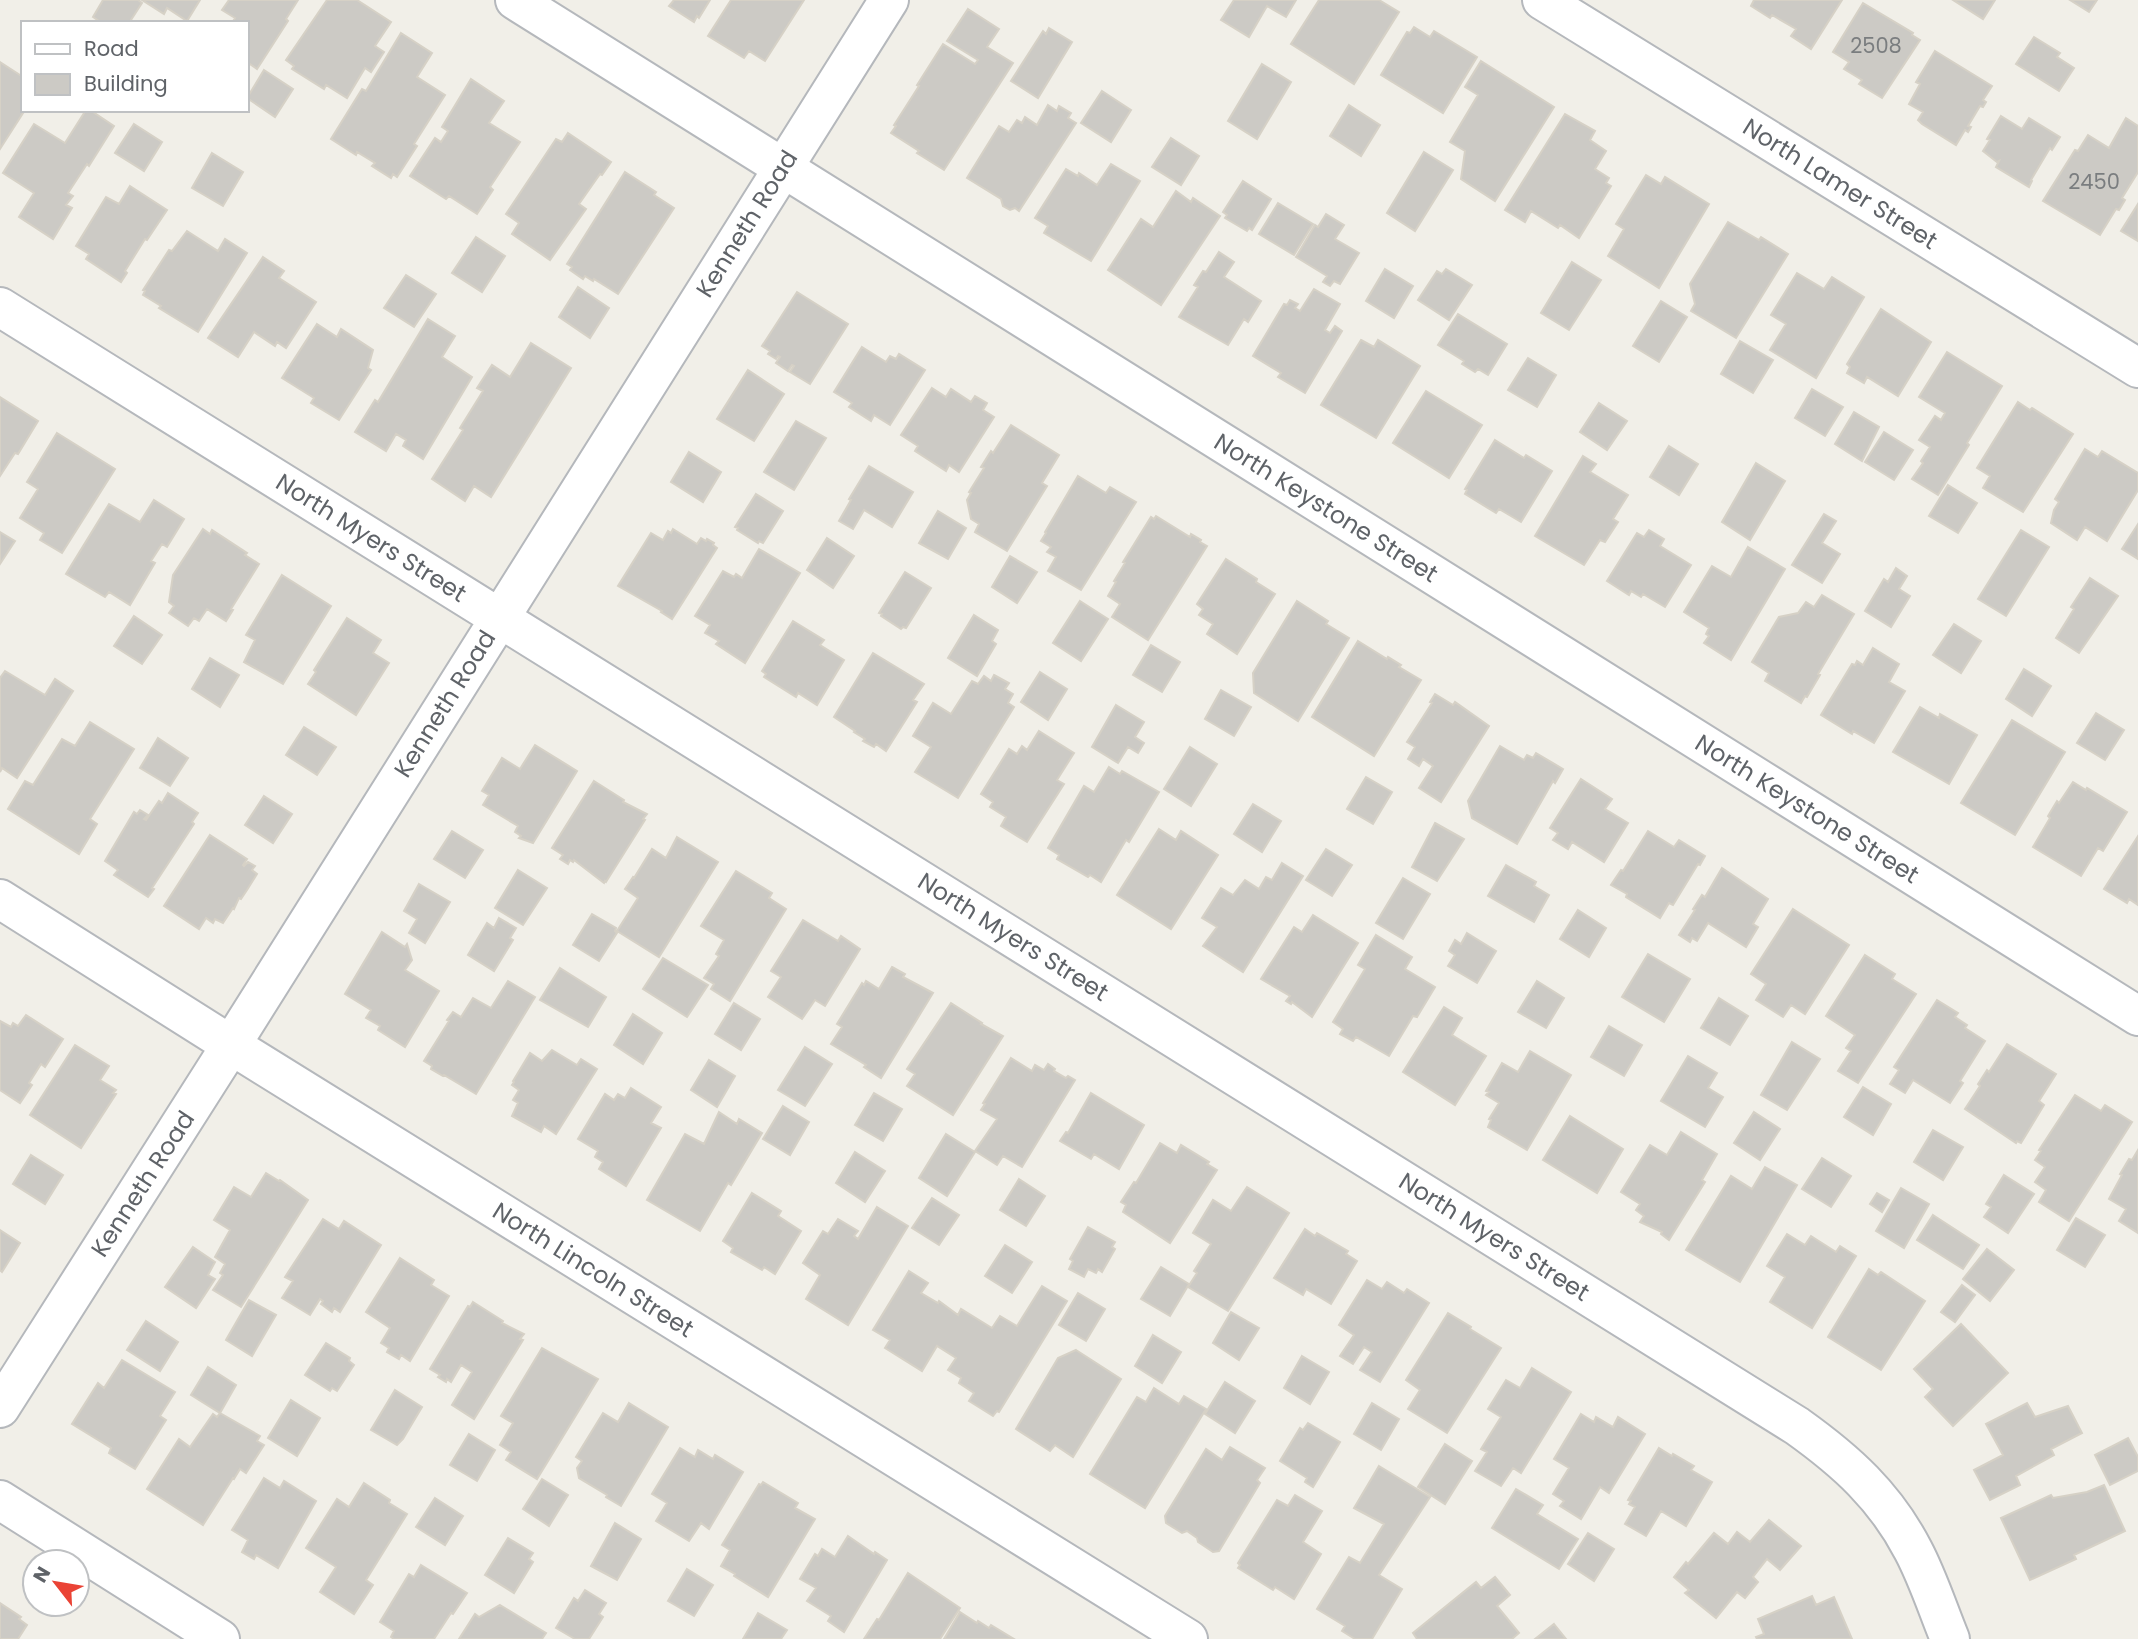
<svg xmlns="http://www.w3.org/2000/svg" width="2138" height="1639" font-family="Poppins,sans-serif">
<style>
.building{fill:#cccac5;stroke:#d6d1c6;stroke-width:2}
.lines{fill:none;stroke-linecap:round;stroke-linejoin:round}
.minor-casing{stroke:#b5b8bc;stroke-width:42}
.minor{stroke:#fff;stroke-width:38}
.labels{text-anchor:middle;stroke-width:5;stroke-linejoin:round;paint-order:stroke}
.number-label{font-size:21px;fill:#7a7d7f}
.street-label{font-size:24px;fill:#5f6368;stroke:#fff}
</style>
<rect width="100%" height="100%" fill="#f1efe8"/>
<path class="building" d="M103 0H138L142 3 129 23H102L93 17Z
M142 0H200L187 21 167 8 164 14Z
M229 0H298L286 19 288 21 257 69 247 62V23H232L235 18 222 10Z
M327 0H357L391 22 375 46 384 52 371 72 365 68 347 98 326 85 324 89 292 69 294 66 286 60Z
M674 0H710L699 18 697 16 694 22 669 6Z
M731 0H804L765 61 749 51 744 58 708 36Z
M1234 0H1296L1286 17 1267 6 1249 37 1221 20Z
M1319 0H1379L1399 12 1354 84 1291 44Z
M1754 0H1842L1811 49 1791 36 1796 29 1772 15 1770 18 1751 6Z
M1953 0H1995L1983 19Z
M2070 0H2097L2089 12Z
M1863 3 1913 33 1912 35 1920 40 1882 98 1859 84 1862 80 1844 69 1849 62 1833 52Z
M968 9 999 29 987 47 1013 63 944 170 917 153 919 151 891 133 896 126 894 125 919 86 917 85 943 44 975 64 978 60 947 41Z
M1414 27 1430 37 1434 31 1477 57 1443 113 1381 75 1407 32 1410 33Z
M1049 28 1072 42 1038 98 1011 81 1043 31 1046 34Z
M401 33 432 53 417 77 445 95 414 144 417 146 397 177 393 174 391 178 372 166 375 163 357 152 356 155 331 139 362 89 366 91Z
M2034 37 2060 53 2057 57 2074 68 2059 91 2016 64Z
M1935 51 1992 86 1983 100 1986 102 1983 107 1980 106 1968 126 1971 127 1968 132 1965 130 1956 145 1922 124 1918 120 1923 112 1909 104 1920 84 1916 82Z
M1481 61 1554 107 1495 201 1461 179 1465 151 1450 142 1478 95 1465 87Z
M0 62 23 77V110H25L0 149Z
M1262 64 1291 82 1257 139 1228 121Z
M264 70 293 89 275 117 247 98Z
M471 79 504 101 489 123 520 142 490 187 493 190 477 214 449 196 446 199 410 176 435 138 441 142 448 131 442 127Z
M1102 91 1131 110 1111 142 1081 123Z
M1048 105 1057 111 1059 106 1071 113 1068 118 1076 123 1019 211 1015 208 1010 210 1003 206 1001 199 967 178 999 126 1009 132 1017 120 1022 123 1025 117 1037 125Z
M1349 105 1380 125 1361 156 1330 136Z
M86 110H90L114 126 89 166 87 164 68 193 73 196 66 205 72 208 53 239 19 217 34 193 3 173 34 124 65 143Z
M1565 114 1595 131 1590 140 1606 151 1595 169 1609 178 1606 183 1611 186 1579 238 1560 225 1558 228 1531 211 1525 222 1505 210Z
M2001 116 2022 129 2029 118 2060 137 2052 150 2050 148 2031 180 2032 181 2029 187 1996 167 1999 161 1997 162 1983 151 1990 140 1987 139Z
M2126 118 2138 126V172L2122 198 2125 200 2119 210 2116 209 2100 235 2043 201 2075 150 2078 151 2088 135 2109 148Z
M134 124 162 142 144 171 115 153Z
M568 133 611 162 602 175 600 174 579 204 586 209 550 260 512 234 519 223 506 214 556 139 562 142Z
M1171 138 1199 156 1181 185 1152 167Z
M1424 152 1453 170 1415 231 1387 213Z
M212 153 243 172 223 206 192 188Z
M1111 164 1140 181 1091 261 1044 233 1048 226 1035 218 1066 169 1078 176 1079 173 1097 185Z
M625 172 656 192 654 195 674 208 618 294 594 279 593 281 585 276 583 279 570 270 572 267 567 264Z
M1646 175 1661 184 1665 177 1709 204 1659 288 1608 256 1624 229 1616 224Z
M1243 181 1271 199 1252 230 1249 228 1247 231 1225 218 1227 215 1223 212Z
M130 186 167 210 147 240 145 239 125 271 127 273 121 282 86 259 89 254 76 246 106 197 119 204Z
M1176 191 1191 202 1193 198 1220 216 1161 305 1108 270 1141 219 1153 227Z
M1278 203 1313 224 1294 255 1259 234Z
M2138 204V241L2121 231Z
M1326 214 1344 225 1335 239 1359 253 1340 284 1334 281 1330 286 1323 282 1327 276 1296 257 1315 225 1318 227Z
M1728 222 1759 240 1761 237 1788 254 1736 338 1691 311 1695 304 1690 284Z
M187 231 218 251 225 239 247 253 198 332 159 308 161 306 143 295 145 291 143 290 169 250 172 251Z
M476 237 505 256 482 292 452 273Z
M1219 252 1234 262 1224 277 1261 301 1248 322 1244 319 1228 345 1179 317 1198 287 1194 285 1203 271 1206 272Z
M263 257 284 271 279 278 316 302 286 348 277 342 275 346 254 332 238 357 208 338Z
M1572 262 1601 280 1569 330 1541 313Z
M1385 269 1413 286 1394 318 1366 301Z
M1446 269 1472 285 1449 320 1418 300 1437 271 1442 274Z
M1797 273 1824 289 1832 277 1864 297 1816 378 1770 350 1786 324 1771 315Z
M406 275 436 294 414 327 384 308Z
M578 287 609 308 590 338 559 317Z
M1314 289 1340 304 1325 330 1330 333 1335 326 1342 331 1305 393 1278 377 1281 373 1253 356 1284 304 1287 305 1290 300 1298 304 1295 308 1300 311Z
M797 292 848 324 810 384 790 372 794 366 792 365 788 371 776 363 780 357 778 356 776 359 768 354 770 351 762 346Z
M1661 301 1687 317 1659 362 1633 346Z
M1881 309 1931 342 1898 396 1867 377 1864 383 1847 373 1850 367 1847 364Z
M1458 314 1507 344 1488 375 1478 369 1475 372 1462 364 1464 361 1438 345Z
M428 319 455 336 442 357 472 377 423 459 403 446 406 440 396 434 386 451 355 432 375 400 378 402Z
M317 324 337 337 341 329 373 350 368 368 371 370 339 420 311 403 314 398 282 378Z
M1361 340 1374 347 1378 340 1420 366 1376 438 1321 405Z
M1740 341 1773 360 1753 393 1721 374Z
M531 343 571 368 491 497 474 486 465 501 432 479 463 430 460 428 483 391 477 388 492 365 510 377Z
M862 347 886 362 890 356 896 359 899 354 925 370 890 425 874 415 871 421 849 407 852 403 834 392Z
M1947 352 2002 386 1967 443 1969 445 1938 495 1912 479 1923 463 1921 461 1930 447 1919 440 1935 416 1941 420 1945 413 1919 397Z
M1528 358 1556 375 1537 407 1508 390Z
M748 370 784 394 754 441 717 419Z
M932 388 946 397 951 389 971 402 975 396 987 403 983 410 994 417 959 472 949 465 946 471 915 451 918 446 901 435Z
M1812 389 1843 407 1825 436 1795 418Z
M1426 391 1482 425 1449 478 1393 443Z
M0 397 38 421 18 454 15 453 0 476Z
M2018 402 2030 410 2032 408 2073 434 2023 512 1983 488 1990 476 1977 468Z
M1599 403 1627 421 1607 450 1580 432Z
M1854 412 1879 427 1862 461 1835 444Z
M796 421 826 438 794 490 764 472Z
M1011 425 1059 455 1042 483 1047 486 1007 551 975 532 979 524 971 519 967 500 971 493 969 492 984 468 981 467 991 451 993 453Z
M1884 432 1913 450 1894 480 1865 462Z
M57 433 115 469 62 553 40 540 44 533 20 518 38 489 27 482Z
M1495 440 1524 458 1526 455 1552 471 1521 522 1499 509 1496 513 1465 494 1467 490 1465 489Z
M1669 446 1698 464 1679 495 1650 477Z
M2085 449 2098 457 2102 451 2138 473V490L2107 541 2085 527 2077 540 2051 523 2054 510 2059 502 2055 499Z
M689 452 721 472 703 502 671 482Z
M1583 456 1596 464 1590 472 1628 495 1613 519 1618 522 1605 542 1600 540 1584 565 1535 536Z
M1756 463 1785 481 1750 540 1722 522Z
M869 466 913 492 892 527 864 510 853 529 839 521 851 500 849 499Z
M1078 476 1106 493 1110 487 1136 502 1081 590 1048 571 1056 557 1047 552 1051 547 1041 541 1046 533 1045 532Z
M1948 485 1977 503 1958 533 1929 516Z
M756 494 783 511 763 543 759 541 758 543 737 530 738 528 735 527Z
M154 500 184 519 167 547 162 544 151 561 155 563 130 605 109 592 105 597 66 574 109 504 140 522Z
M938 511 966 528 948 559 919 543Z
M1824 514 1836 521 1822 543 1840 554 1822 583 1792 565Z
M1156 516 1190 537 1191 534 1201 540 1200 542 1207 546 1148 640 1112 617 1120 604 1108 596 1116 582 1114 581 1125 563 1123 562 1151 517 1154 519Z
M2138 524V559L2122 549Z
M203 529 210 534 212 530 247 553 245 555 259 564 231 609 233 610 226 621 207 609 199 621 194 618 188 626 169 613 174 606 169 602 173 575Z
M673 529 697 544 701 538 706 541 707 539 714 543 713 545 717 548 672 619 661 612 662 611 618 586 651 533 663 540 668 531 671 533Z
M1649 530 1664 539 1660 546 1691 565 1665 607 1643 594 1641 597 1631 591 1629 595 1607 581 1637 533 1644 537Z
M2021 530 2049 547 2006 616 1978 599Z
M0 532 15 541 0 564Z
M827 538 854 556 833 588 807 570Z
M1748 547 1785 569 1731 660 1704 643 1709 636 1706 634 1709 628 1684 612 1712 566 1731 577Z
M759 549 800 573 745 663 716 644 719 641 705 633 710 625 695 616 723 571 734 577 736 574 742 578Z
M1010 556 1037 572 1017 603 992 587Z
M1226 559 1257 579 1256 582 1275 594 1237 654 1207 634 1213 624 1199 615 1203 609 1197 604Z
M1896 568 1907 576 1899 589 1910 596 1891 627 1865 611 1884 579 1888 582Z
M905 572 931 588 906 628 903 627 901 629 881 616 882 614 879 613Z
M282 575 331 606 283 684 244 662 255 640 246 635Z
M2090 578 2118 596 2079 653 2056 638 2074 609 2071 607Z
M1822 595 1854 614 1818 674 1820 675 1807 697 1805 696 1801 703 1765 681 1769 673 1752 662 1779 617 1798 613 1806 602 1814 607Z
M1080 601 1108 619 1081 661 1053 643Z
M1297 601 1328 621 1326 624 1349 638 1298 721 1254 693 1253 673Z
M974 615 998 630 992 641 996 644 977 676 948 658Z
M134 616 162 635 142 664 114 646Z
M347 618 381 640 373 653 389 663 356 715 308 684 316 672 314 670Z
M793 621 824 640 820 645 844 660 817 705 798 693 796 697 764 677 766 674 762 671Z
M1954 624 1981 641 1961 673 1933 655Z
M1358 641 1387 659 1388 657 1401 665 1399 667 1421 680 1374 756 1312 717Z
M1151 645 1180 662 1162 692 1133 675Z
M1873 648 1899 664 1889 682 1905 691 1874 743 1853 731 1852 734 1821 715 1852 664 1855 665 1857 661 1863 665Z
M873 653 924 684 913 700 917 702 886 751 876 744 874 747 863 741 865 739 854 732 855 731 834 717Z
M210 658 239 675 220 707 192 689Z
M2024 669 2051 686 2032 716 2006 699Z
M5 671 45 695 55 679 73 691 17 778 2 768 0 772V678Z
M1040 672 1067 689 1048 720 1021 702Z
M994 675 1009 683 1005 689 1013 694 1008 703 1014 707 958 798 915 772 931 747 913 736 933 703 951 714 972 681 978 684 984 676 991 681Z
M1221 690 1251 707 1234 736 1205 719Z
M1435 694 1453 705 1455 702 1489 726 1441 802 1419 788 1433 766 1423 759 1419 766 1408 759 1415 747 1407 742 1432 703 1430 702Z
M1116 705 1144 722 1135 737 1144 743 1138 753 1128 747 1118 763 1092 747Z
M1920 707 1939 718 1940 714 1977 735 1949 784 1893 752Z
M2096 713 2124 730 2105 760 2077 743Z
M2012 720 2065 752 2015 835 1961 803Z
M90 722 134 749 90 819 97 824 79 854 8 809 25 781 33 785 62 739 75 746Z
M304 727 336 747 317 775 286 755Z
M1039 731 1074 753 1057 780 1064 784 1027 842 1001 826 1006 817 990 807 993 802 981 794 1009 749 1017 754 1022 746 1027 750Z
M158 738 188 758 170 786 140 768Z
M535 745 577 771 533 843 519 838 521 836 515 832 518 826 483 805 489 795 482 791 502 758 520 769Z
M1500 746 1524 760 1527 755 1533 758 1536 753 1563 769 1555 783 1553 781 1517 844 1472 818 1468 801Z
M1190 747 1217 764 1191 806 1164 789Z
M1109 767 1120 774 1122 771 1159 792 1129 842 1126 840 1101 882 1090 875 1088 877 1057 859 1059 855 1048 848 1084 786 1094 792Z
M1366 777 1392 792 1373 824 1347 809Z
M1581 779 1612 799 1605 809 1628 823 1604 862 1572 842 1568 849 1553 840 1558 833 1550 828Z
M594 781 624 800 623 802 647 814 643 819 645 820 606 882 605 881 604 883 574 860 573 862 570 860 568 864 560 859 563 855 552 848Z
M2073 782 2086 790 2087 788 2127 812 2103 851 2098 848 2081 876 2033 847 2050 818 2048 816 2057 801 2059 803Z
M168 793 198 813 192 822 194 824 152 888 154 889 148 897 114 875 118 870 105 861 134 812 137 814 140 810 148 815 144 819 146 820 159 801 162 803Z
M264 796 292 814 273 843 245 825Z
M1253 804 1281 821 1262 852 1234 834Z
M1435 823 1464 839 1437 881 1412 867Z
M1159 829 1176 840 1181 831 1218 855 1171 929 1117 895Z
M452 831 483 850 465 878 434 859Z
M1648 831 1674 847 1679 840 1705 856 1700 865 1698 864 1673 905 1669 903 1660 918 1626 897 1627 894 1611 885 1621 870 1623 871Z
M210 835 247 859 243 865 244 866 248 862 255 866 252 870 257 874 247 890 241 899 239 898 234 909 233 908 223 923 215 919 213 923 206 918 199 929 164 906Z
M2138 836V905L2129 899 2127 903 2104 889Z
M677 837 718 862 659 957 617 931 638 898 625 889 633 877 634 878 652 849 666 858Z
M1326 849 1352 865 1332 896 1306 880Z
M1282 863 1303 876 1243 972 1203 946 1217 927 1202 918 1221 888 1233 895 1245 880 1259 889 1266 877 1272 880Z
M1506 865 1536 882 1534 886 1549 895 1534 922 1488 896Z
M1722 868 1768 899 1753 924 1758 927 1746 947 1708 923 1697 941 1692 938 1690 942 1679 935 1695 910 1693 909 1702 895 1705 897Z
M518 870 547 888 523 925 495 908Z
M736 871 772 893 769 898 786 909 730 1001 711 989 714 984 704 978 719 956 716 954 724 940 701 926Z
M1403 878 1430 894 1403 939 1376 923Z
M419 884 450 902 425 943 409 933 417 919 404 911Z
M1793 909 1849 945 1805 1014 1791 1005 1783 1017 1756 1000 1766 984 1751 974Z
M1578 910 1606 928 1589 957 1560 939Z
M592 914 616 928 615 931 617 933 599 961 573 945Z
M1313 915 1358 943 1312 1017 1292 1002 1291 1004 1286 1001 1290 996 1261 979 1294 927 1302 932Z
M499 918 516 928 510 938 513 940 494 971 468 955 487 923 494 928Z
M803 920 838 941 841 936 860 949 825 1006 815 1000 802 1019 768 997 781 977 771 971Z
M382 932 405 947 407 944 412 960 405 970 439 991 405 1047 378 1030 380 1026 366 1018 371 1010 345 994Z
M1467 933 1496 951 1477 983 1448 966 1455 955 1449 951 1455 940 1461 944Z
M1376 935 1412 957 1405 969 1435 987 1417 1017 1413 1016 1389 1056 1356 1037 1353 1041 1340 1034 1343 1029 1333 1022 1365 969 1358 965Z
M1648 954 1690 979 1664 1022 1622 997Z
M1865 955 1895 974 1892 979 1916 994 1858 1083 1838 1071 1851 1051 1846 1048 1855 1035 1826 1016Z
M663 958 708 985 687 1017 643 989Z
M892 967 905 974 903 977 933 993 881 1078 864 1067 866 1065 831 1044 842 1027 837 1024 862 983 864 985 866 981 879 989Z
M560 968 606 997 588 1027 540 1000Z
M508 981 535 997 476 1094 444 1075 443 1076 431 1069 432 1066 424 1061 449 1021 447 1020 453 1012 461 1017 473 998 491 1008Z
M1537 981 1564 998 1546 1028 1518 1012Z
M1719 998 1748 1016 1730 1045 1701 1028Z
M1937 1000 1958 1013 1955 1017 1967 1025 1965 1028 1985 1041 1960 1081 1963 1083 1950 1103 1913 1080 1905 1093 1890 1084 1899 1070 1894 1067Z
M734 1003 760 1019 741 1050 715 1034Z
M951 1003 982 1023 981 1024 1003 1036 953 1115 907 1086 915 1074 907 1069Z
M1444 1007 1462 1018 1452 1035 1486 1056 1455 1105 1403 1072Z
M633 1014 662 1033 643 1064 614 1045Z
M26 1015 63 1039 45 1067 41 1064 29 1083 32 1085 20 1103 0 1090V1021L11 1027 13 1023 18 1026Z
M1609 1026 1642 1045 1624 1076 1591 1057Z
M1792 1042 1820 1059 1787 1110 1761 1095Z
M2007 1044 2056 1074 2039 1101 2044 1105 2021 1143 2017 1141 2016 1143 1965 1109 1980 1086 1978 1084 1987 1070 1989 1072Z
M75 1045 109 1066 100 1080 116 1090 113 1093 116 1094 81 1148 30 1115Z
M805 1047 832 1064 805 1106 778 1090Z
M552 1050 577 1065 581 1059 597 1069 556 1134 544 1126 541 1132 512 1116 518 1103 513 1100 519 1090 512 1085 514 1082 513 1081 530 1053 542 1061Z
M1530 1051 1571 1075 1527 1150 1488 1127 1491 1120 1489 1119 1499 1103 1486 1095 1489 1092 1486 1091 1502 1063 1518 1072Z
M1688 1056 1717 1073 1708 1088 1723 1097 1705 1127 1661 1101Z
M1011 1058 1032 1071 1035 1065 1044 1070 1048 1064 1055 1069 1054 1071 1066 1078 1068 1076 1075 1080 1022 1167 1003 1156 997 1165 975 1151 997 1119 981 1110 985 1104 983 1103Z
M709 1060 735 1076 717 1107 691 1090Z
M1863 1087 1891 1104 1873 1135 1844 1117Z
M631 1088 661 1107 651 1123 661 1128 626 1186 599 1169 603 1162 595 1157 598 1151 578 1139 605 1094 614 1100 618 1094 625 1098Z
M874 1093 902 1109 883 1141 855 1125Z
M1091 1093 1144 1125 1119 1169 1094 1154 1091 1159 1060 1141 1066 1132 1068 1133Z
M2075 1095 2101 1111 2105 1105 2132 1122 2069 1221 2039 1202 2046 1190 2035 1182 2045 1167 2035 1160 2041 1151 2039 1150Z
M783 1106 809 1122 790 1155 763 1139Z
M719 1112 737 1124 739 1119 762 1133 731 1185 728 1183 700 1231 647 1200 685 1134 704 1144Z
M1754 1112 1780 1129 1760 1160 1734 1143Z
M1570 1116 1623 1149 1597 1193 1543 1160Z
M1933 1130 1963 1147 1943 1180 1914 1162Z
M1681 1132 1717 1154 1702 1180 1705 1182 1669 1240 1661 1234 1662 1232 1640 1222 1644 1216 1636 1210 1640 1204 1621 1192 1650 1145 1667 1155Z
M946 1134 975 1152 947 1196 919 1178Z
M1160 1143 1177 1153 1181 1145 1209 1162 1207 1164 1217 1170 1170 1243 1123 1212 1126 1205 1121 1202 1134 1182 1136 1183Z
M2138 1150V1233L2119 1221 2126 1209 2109 1199 2122 1175 2120 1174 2129 1159 2132 1160Z
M855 1152 885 1171 865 1202 836 1183Z
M31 1155 63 1175 45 1204 13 1184Z
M1822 1158 1851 1176 1831 1207 1802 1189Z
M1765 1167 1797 1185 1740 1282 1686 1250 1731 1176 1752 1189Z
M266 1173 279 1181 280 1180 308 1200 241 1307 213 1290 223 1275 220 1273 225 1264 215 1257 230 1230 214 1220 234 1187 251 1197Z
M2004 1175 2034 1194 2008 1233 1984 1217 1991 1207 1986 1204Z
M1019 1179 1045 1196 1026 1226 1000 1210Z
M1247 1187 1289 1213 1228 1311 1188 1287 1197 1273 1194 1271 1211 1244 1193 1233 1213 1200 1231 1211Z
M1901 1188 1929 1204 1904 1248 1876 1231Z
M752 1193 781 1211 778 1216 801 1231 775 1274 764 1267 762 1270 731 1252 733 1248 723 1241Z
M1877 1193 1889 1200 1882 1212 1870 1204Z
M932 1198 959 1215 939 1245 912 1228Z
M877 1207 908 1226 848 1325 806 1299 820 1275 803 1263 823 1231 828 1234 838 1219 858 1231 854 1236 858 1239Z
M1933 1215 1979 1245 1963 1269 1917 1240Z
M2076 1218 2105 1235 2085 1267 2057 1250Z
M323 1219 339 1229 344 1221 381 1245 340 1312 334 1308 332 1312 321 1304 323 1301 320 1299 310 1315 282 1298 293 1281 285 1277Z
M1088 1227 1115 1242 1112 1247 1115 1249 1102 1272 1098 1269 1096 1273 1088 1269 1084 1277 1069 1269 1073 1261 1070 1259Z
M1305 1229 1315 1236 1317 1233 1348 1251 1346 1254 1357 1261 1331 1304 1306 1289 1303 1295 1274 1278Z
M0 1230 20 1243 2 1272 0 1270Z
M1787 1234 1805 1245 1811 1236 1836 1252 1840 1246 1856 1256 1812 1328 1770 1302 1785 1277 1767 1266Z
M1005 1245 1032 1262 1012 1293 985 1276Z
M193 1247 215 1262 208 1275 215 1279 196 1308 165 1287Z
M1987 1249 2014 1270 1990 1301 1963 1279Z
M400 1258 434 1280 431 1285 449 1296 410 1361 401 1355 399 1359 387 1352 389 1348 381 1343 390 1328 366 1312Z
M1161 1267 1189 1284 1170 1316 1141 1299Z
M1869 1269 1878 1275 1881 1272 1925 1301 1881 1370 1828 1337Z
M909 1271 928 1283 921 1293 938 1303 939 1301 958 1315 961 1309 992 1328 1000 1316 1017 1326 1042 1286 1067 1301 999 1412 997 1411 993 1416 969 1401 974 1393 959 1383 961 1378 948 1370 956 1358 937 1346 922 1371 885 1348 890 1340 873 1330Z
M1367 1280 1382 1289 1387 1282 1404 1293 1407 1289 1429 1303 1380 1382 1360 1370 1372 1352 1364 1347 1353 1364 1340 1356 1354 1335 1339 1325Z
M1962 1285 1975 1295 1955 1322 1941 1312Z
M1078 1293 1105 1309 1086 1341 1059 1325Z
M249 1300 276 1315 252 1356 226 1340Z
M473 1302 503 1321 502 1323 524 1334 520 1339 523 1340 474 1419 452 1405 472 1372 461 1365 451 1382 447 1379 446 1382 438 1377 440 1375 430 1369 468 1306 470 1307Z
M1231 1312 1259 1328 1239 1360 1213 1343Z
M1448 1313 1471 1327 1470 1329 1501 1348 1447 1433 1408 1409 1420 1390 1406 1380Z
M146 1321 178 1342 160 1371 127 1350Z
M1961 1324 2008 1373 1953 1426 1925 1397 1933 1389 1914 1369Z
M1153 1335 1181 1352 1162 1383 1135 1366Z
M326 1343 350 1358 349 1361 354 1365 337 1391 332 1388 330 1391 305 1375Z
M542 1348 598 1379 537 1479 506 1460 511 1452 500 1445 513 1423 501 1416Z
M1076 1350 1121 1379 1073 1457 1055 1445 1050 1451 1016 1429 1058 1358Z
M1302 1356 1329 1372 1310 1404 1284 1388Z
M122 1360 175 1392 160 1416 166 1420 135 1469 109 1453 111 1448 72 1424 98 1383 104 1388Z
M208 1367 236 1385 220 1413 191 1395Z
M1532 1368 1571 1392 1521 1473 1513 1468 1501 1486 1475 1471 1487 1452 1481 1449 1501 1417 1488 1409 1506 1380 1520 1388Z
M1225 1382 1255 1401 1235 1433 1205 1414Z
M1154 1388 1179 1404 1184 1396 1206 1409 1145 1508 1090 1474 1137 1397 1146 1402Z
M395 1390 422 1407 403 1439 397 1445 371 1430Z
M291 1400 320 1418 297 1456 268 1438Z
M629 1403 668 1427 621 1506 606 1497 607 1495 579 1478 577 1468 582 1461 576 1457 603 1413 618 1422Z
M1372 1403 1399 1419 1381 1450 1354 1434Z
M2027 1403 2035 1417 2068 1406 2082 1433 2051 1449 2054 1455 2016 1476 2020 1485 1990 1500 1974 1470 2003 1455 1986 1424Z
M220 1413 260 1436 257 1441 264 1445 246 1473 240 1469 234 1479 233 1478 203 1525 147 1489 179 1439 190 1447 213 1414 217 1417Z
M1581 1414 1594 1422 1596 1417 1613 1427 1618 1417 1645 1434 1609 1493 1600 1487 1581 1519 1560 1506 1564 1501 1553 1494 1569 1468 1554 1459Z
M1308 1423 1340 1442 1313 1487 1305 1482 1307 1478 1280 1461 1300 1428 1303 1430Z
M469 1434 495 1450 477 1481 450 1465Z
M2128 1438 2138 1457V1471L2110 1485 2095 1455Z
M1445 1444 1472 1461 1445 1504 1418 1487Z
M1230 1447 1265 1468 1257 1480 1260 1483 1219 1551 1213 1552 1198 1542 1197 1538 1187 1531 1182 1533 1166 1523 1165 1516 1206 1449 1222 1460Z
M680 1448 695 1457 698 1450 713 1459 715 1455 743 1472 709 1529 701 1523 689 1541 656 1521 667 1503 652 1494Z
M1659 1448 1672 1456 1673 1454 1694 1466 1691 1470 1712 1482 1686 1526 1661 1511 1646 1536 1625 1524 1635 1507 1629 1504 1631 1501 1628 1500Z
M1379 1466 1430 1497 1379 1575 1402 1589 1372 1639H1355L1342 1631 1345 1626 1317 1609 1349 1557 1360 1563 1384 1524 1354 1508Z
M264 1478 280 1488 284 1481 316 1501 278 1568 256 1555 254 1559 242 1552 248 1540 232 1530Z
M542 1479 568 1495 549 1526 523 1509Z
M763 1482 798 1503 795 1508 815 1519 768 1597 734 1576 735 1574 721 1566 730 1550 722 1545 759 1484 761 1485Z
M364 1483 390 1500 389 1503 407 1514 366 1580 373 1585 354 1614 320 1592 336 1567 306 1548 337 1499 349 1507Z
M2104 1485 2125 1531 2074 1555 2076 1559 2030 1580 2001 1518 2051 1495 2053 1498 2087 1492Z
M1516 1489 1543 1505 1537 1514 1578 1539 1559 1569 1492 1528Z
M1295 1495 1322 1511 1303 1542 1321 1554 1294 1599 1275 1587 1273 1590 1238 1568 1240 1565 1238 1563 1277 1500 1288 1506Z
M435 1498 463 1516 445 1545 416 1527Z
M1769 1520 1801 1546 1780 1570 1767 1559 1753 1577 1758 1582 1745 1598 1737 1592 1716 1618 1685 1593 1689 1590 1674 1577 1686 1562 1688 1564 1714 1533 1728 1544 1737 1532 1750 1542Z
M615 1523 641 1539 617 1580 591 1566Z
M1588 1533 1614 1549 1594 1581 1568 1564Z
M848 1536 874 1554 875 1552 887 1560 844 1632 828 1621 831 1616 807 1601 816 1588 800 1579 815 1554 818 1556 822 1549 835 1557Z
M508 1538 533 1553 529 1559 533 1562 514 1593 485 1575Z
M421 1565 467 1593 453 1614 451 1613 434 1639H394L391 1637 394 1631 380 1622 409 1574 414 1577Z
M687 1569 713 1585 694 1616 668 1601Z
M908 1573 960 1608 940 1639H864L877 1619 879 1620Z
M1495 1577 1510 1595 1497 1606 1519 1633 1512 1639H1417L1413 1633 1476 1582 1481 1588Z
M585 1590 606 1603 599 1614 603 1617 589 1639H575L556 1628 574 1598 578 1601Z
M1812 1596 1816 1605 1834 1597 1852 1639H1757L1756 1637 1764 1634 1758 1619Z
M0 1603 21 1617 19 1619 27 1625 18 1639H0Z
M500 1605 546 1633 542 1639H459L475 1614 479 1617Z
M960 1612 977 1623 978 1621 989 1628 991 1625 1014 1639H944Z
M758 1613 787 1630 781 1639H743Z
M1554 1624 1566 1639H1535Z"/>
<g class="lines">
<g class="minor-casing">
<path id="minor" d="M515 0 2138 1016
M1542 0 2138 368
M0 307 1797 1426C1846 1461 1885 1496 1913 1550 1928 1578 1938 1610 1950 1639
M0 899 231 1045 1188 1639
M0 1408 231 1045 889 0
M0 1500 220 1639"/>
</g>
<use href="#minor" class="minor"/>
</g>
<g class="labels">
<g class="number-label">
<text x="1876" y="53">2508</text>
<text x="2094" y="189">2450</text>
</g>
<g class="street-label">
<text transform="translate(1840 184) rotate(32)" y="8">North Lamer Street</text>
<text transform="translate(747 224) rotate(-58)" y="8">Kenneth Road</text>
<text transform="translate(1326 508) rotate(32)" y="8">North Keystone Street</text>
<text transform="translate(371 538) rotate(32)" y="8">North Myers Street</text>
<text transform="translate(445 704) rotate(-58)" y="8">Kenneth Road</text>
<text transform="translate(1807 809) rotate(32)" y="8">North Keystone Street</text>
<text transform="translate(1013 937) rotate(32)" y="8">North Myers Street</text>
<text transform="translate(143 1184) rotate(-57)" y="8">Kenneth Road</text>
<text transform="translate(1494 1237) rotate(32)" y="8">North Myers Street</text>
<text transform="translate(593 1270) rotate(32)" y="8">North Lincoln Street</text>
</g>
</g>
<rect x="21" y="21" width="228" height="91" fill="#ffffff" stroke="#bfc1c3" stroke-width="2"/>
<rect x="35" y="44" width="35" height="10" fill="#ffffff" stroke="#bfc1c3" stroke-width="2"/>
<text x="84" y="56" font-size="21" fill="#5f6368">Road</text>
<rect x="35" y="74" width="35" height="21" fill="#cccac5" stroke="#bfc1c3" stroke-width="2"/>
<text x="84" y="91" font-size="21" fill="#5f6368">Building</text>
<g transform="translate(56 1583) rotate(301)"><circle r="33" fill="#ffffff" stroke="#bfc1c3" stroke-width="2"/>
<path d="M0-5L12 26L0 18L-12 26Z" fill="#ea4335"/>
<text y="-10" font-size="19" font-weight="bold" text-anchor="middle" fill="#5f6368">N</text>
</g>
</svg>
